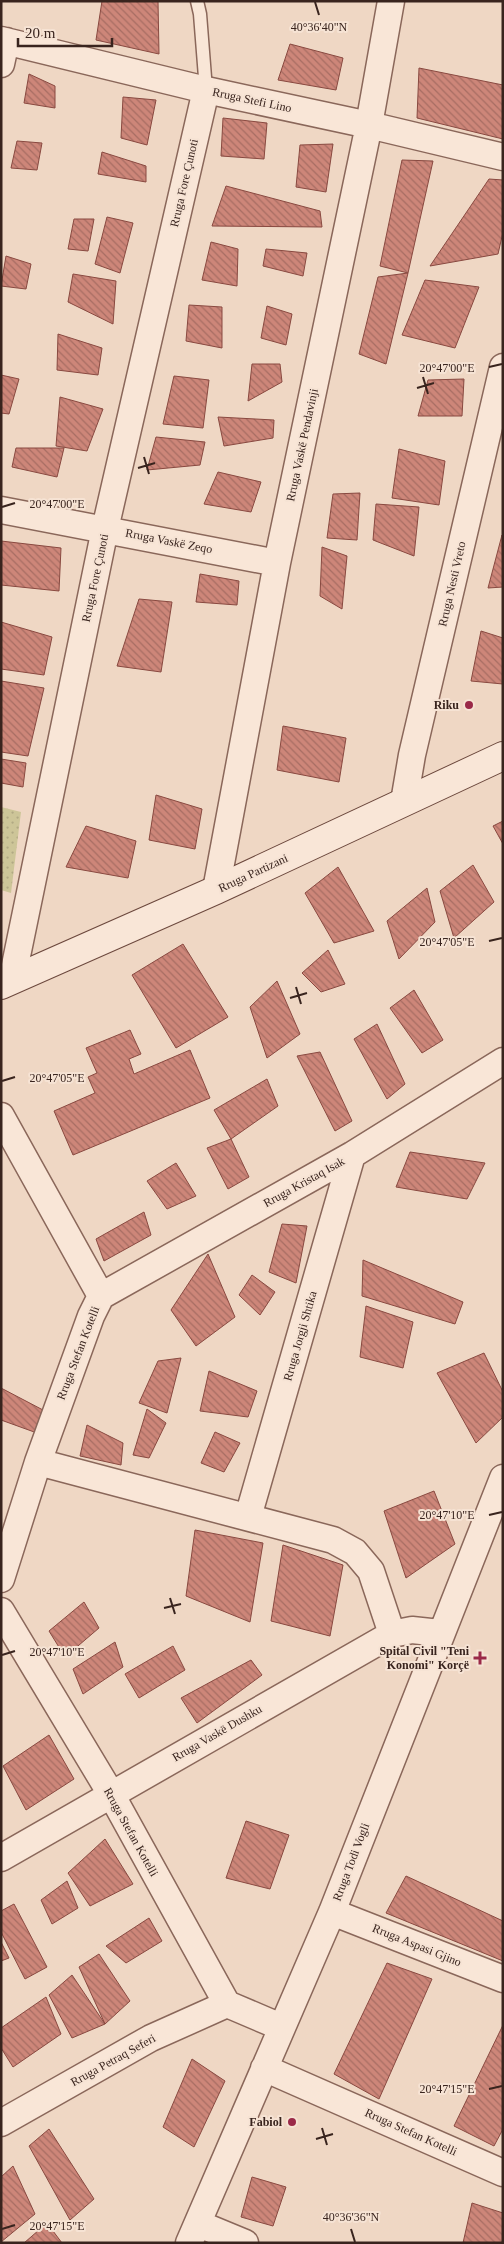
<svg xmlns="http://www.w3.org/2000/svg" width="504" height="2244" font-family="Georgia,serif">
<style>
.grass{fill:url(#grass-dots)}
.building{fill:url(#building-back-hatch);stroke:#894940}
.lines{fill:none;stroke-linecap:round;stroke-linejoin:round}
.lane-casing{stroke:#8a675a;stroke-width:15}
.street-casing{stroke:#8a675a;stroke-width:29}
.secondary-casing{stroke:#6c483d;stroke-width:30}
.lane{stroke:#f9e6d7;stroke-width:12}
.street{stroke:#f9e6d7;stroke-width:26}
.secondary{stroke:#f9e6d7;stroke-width:28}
.ticks{fill:none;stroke:#39241e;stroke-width:2}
.poi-dot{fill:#9a2948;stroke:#f6e3d4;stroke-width:2}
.labels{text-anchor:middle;stroke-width:4;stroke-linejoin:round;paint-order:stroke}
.street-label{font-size:12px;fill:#39241e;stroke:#f6e3d4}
.poi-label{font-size:12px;font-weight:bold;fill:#39241e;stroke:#f6e3d4;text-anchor:end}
.ticks-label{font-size:12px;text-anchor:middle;fill:#39241e;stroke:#f6e3d4;stroke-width:4;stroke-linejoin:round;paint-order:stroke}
</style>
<defs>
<pattern id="grass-dots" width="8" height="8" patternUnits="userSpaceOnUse" patternTransform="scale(1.25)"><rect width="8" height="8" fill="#cdc598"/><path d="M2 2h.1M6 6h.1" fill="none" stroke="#b1a983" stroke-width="1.8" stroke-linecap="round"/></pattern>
<pattern id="building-back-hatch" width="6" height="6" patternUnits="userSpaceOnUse" patternTransform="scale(1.25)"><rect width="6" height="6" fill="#cd8679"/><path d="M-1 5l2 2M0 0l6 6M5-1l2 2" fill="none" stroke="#a76d63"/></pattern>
</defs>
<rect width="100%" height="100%" fill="#efd7c4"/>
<path class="grass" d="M1 807 21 812 11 893 1 890Z"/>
<path class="building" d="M102 1H158L159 54 96 40Z
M290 44 343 58 336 90 278 80Z
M419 68 503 85V139L417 118Z
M29 74 55 86V108L24 103Z
M123 97 156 100 147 145 121 138Z
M223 118 267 123 264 159 221 156Z
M17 141 42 143 37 170 11 168Z
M333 144 326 192 296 187 300 145Z
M102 152 146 166V182L98 174Z
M402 160 433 161 408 273 380 266Z
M489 179 503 180V232L498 254 430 266Z
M226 186 320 211 322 227 212 226Z
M107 217 133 223 120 273 95 264Z
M74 219H94L88 251 68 249Z
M211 242 238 249 237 286 202 280Z
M266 249 307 253 303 276 263 266Z
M6 256 31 264 26 289 1 286Z
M408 273 386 364 359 354 378 277Z
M73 274 116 281 113 324 68 302Z
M425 280 479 287 455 348 402 335Z
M189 305 222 307V348L186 341Z
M267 306 292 314 286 345 261 338Z
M58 334 102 348 98 375 57 370Z
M252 364H280L282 382 248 401Z
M1 375 19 379 9 414 1 413Z
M174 376 209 380 203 428 163 424Z
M464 379 462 416H418L428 380Z
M60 397 103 409 87 451 56 446Z
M218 417 274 420 273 438 224 446Z
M156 437 205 442 200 465 147 470Z
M16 448H64L57 477 12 467Z
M399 449 445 461 439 505 392 498Z
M218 472 261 482 251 512 204 504Z
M360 493 357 540 327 538 333 494Z
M376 504 419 507 414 556 373 540Z
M502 535 503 587 488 588Z
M1 541 61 548 59 591 1 585Z
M322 547 347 556 342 609 320 596Z
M200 574 239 581 237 605 196 602Z
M139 599 172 602 161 672 117 666Z
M1 622 52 637 44 675 1 669Z
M481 631 503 638V684L471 681Z
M1 681 44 688 28 756 1 752Z
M283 726 346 738 339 782 277 770Z
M1 759 26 763 23 787 1 783Z
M156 795 202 809 195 849 149 840Z
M503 821V844L493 826Z
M86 826 136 841 128 878 66 867Z
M473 865 494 902 454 938 440 891Z
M338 867 374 931 334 943 305 893Z
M427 888 435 922 399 959 387 921Z
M183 944 228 1017 176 1048 132 975Z
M328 950 345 984 321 992 302 973Z
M277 981 300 1034 267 1058 250 1007Z
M414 990 443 1040 422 1053 390 1008Z
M377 1024 405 1084 387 1099 354 1039Z
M130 1030 141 1054 129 1059 134 1074 190 1050 210 1098 73 1155 54 1111 95 1093 88 1077 97 1073 86 1048Z
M320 1052 352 1121 335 1131 297 1056Z
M267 1079 278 1106 231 1139 214 1110Z
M231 1139 249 1177 228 1189 207 1148Z
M410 1152 485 1163 467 1199 396 1187Z
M176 1163 196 1196 167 1209 147 1181Z
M144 1212 151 1235 104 1261 96 1239Z
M282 1224 307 1226 296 1283 269 1272Z
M208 1254 235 1317 196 1346 171 1310Z
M363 1260 463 1302 455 1324 362 1296Z
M252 1275 275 1292 260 1315 239 1295Z
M366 1306 413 1322 403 1368 360 1357Z
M484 1353 503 1392V1417L476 1443 437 1373Z
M181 1358 167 1413 139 1403 158 1361Z
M209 1371 257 1391 248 1417 200 1411Z
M1 1388 43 1410 37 1433 1 1420Z
M147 1409 166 1423 149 1458 133 1455Z
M87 1425 123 1443 121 1465 80 1456Z
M215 1432 240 1443 224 1472 201 1463Z
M434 1491 455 1544 406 1578 384 1511Z
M195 1530 263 1543 250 1622 186 1596Z
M283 1545 343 1565 330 1636 271 1621Z
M84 1602 99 1628 65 1657 49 1631Z
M115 1642 123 1667 83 1694 73 1669Z
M173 1646 185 1670 139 1698 125 1674Z
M251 1660 262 1675 197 1723 181 1698Z
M49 1735 74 1779 26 1810 3 1766Z
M246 1821 289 1835 270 1889 226 1878Z
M105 1839 133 1884 90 1906 68 1873Z
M406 1876 503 1921V1961L386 1913Z
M67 1881 78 1908 52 1924 41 1900Z
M14 1904 47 1967 25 1979 1 1932V1911Z
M149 1918 162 1941 126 1963 106 1946Z
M1 1942 9 1958 1 1961Z
M99 1954 130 2001 105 2024 79 1967Z
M387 1963 432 1979 379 2099 334 2074Z
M72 1975 105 2024 72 2038 49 1995Z
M46 1997 61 2034 13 2067 1 2048V2028Z
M503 2025V2129L494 2146 454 2126Z
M192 2059 225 2081 194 2147 163 2127Z
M49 2129 94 2199 70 2220 29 2146Z
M13 2166 35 2214 1 2242V2177Z
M252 2177 286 2187 273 2226 241 2217Z
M472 2203 503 2213V2243H463Z
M47 2223 62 2243H24Z"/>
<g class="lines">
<g class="lane-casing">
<path id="lane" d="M197 1 200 14 206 90"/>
</g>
<g class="street-casing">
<path id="street" d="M1 40 206 90 369 125 503 157
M1 64 6 41
M1 510 277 563
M404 802 412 755 503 367
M216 890 277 563 369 125 391 1
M12 980 105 529 206 90
M1 1116 101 1296 91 1316 38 1462 1 1579
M101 1296 352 1155 503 1061
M38 1462 333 1540 355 1552 371 1571 392 1634
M248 1517 352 1155
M1 1611 111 1794 227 2004 281 2027
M1 1858 392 1634 412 1630 440 1633
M332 1912 503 1979
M264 2068 503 2173
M1 2123 151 2038 227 2004
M199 2224 245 2243
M189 2243 332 1912 503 1478"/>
</g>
<g class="secondary-casing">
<path id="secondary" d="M1 985 216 890 503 756"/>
</g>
<use href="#lane" class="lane"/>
<use href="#street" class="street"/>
<use href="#secondary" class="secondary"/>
</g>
<path class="ticks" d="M315 2 319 15M489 367 502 364M423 377 428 394M417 388 434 383M144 457 149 474M138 468 155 463M2 507 15 503M489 941 502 938M296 987 301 1004M290 998 307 993M2 1081 15 1077M489 1515 502 1512M170 1598 175 1614M164 1608 181 1604M2 1655 15 1651M489 2089 502 2086M322 2128 327 2145M316 2139 333 2134M2 2229 15 2225M351 2229 355 2242"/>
<g class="poi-dot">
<circle cx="469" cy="705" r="5"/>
<path d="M477.5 1650.5h5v5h5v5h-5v5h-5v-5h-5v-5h5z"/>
<circle cx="292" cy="2122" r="5"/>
</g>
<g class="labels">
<g class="street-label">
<text transform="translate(252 100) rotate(12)" y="4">Rruga Stefi Lino</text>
<text transform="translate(184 183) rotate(-77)" y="4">Rruga Fore Çunoti</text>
<text transform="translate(302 445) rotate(-78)" y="4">Rruga Vaskë Pendavinji</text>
<text transform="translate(169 541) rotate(11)" y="4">Rruga Vaskë Zeqo</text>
<text transform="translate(95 578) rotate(-78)" y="4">Rruga Fore Çunoti</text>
<text transform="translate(452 584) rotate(-77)" y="4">Rruga Nesti Vreto</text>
<text transform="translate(253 873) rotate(-25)" y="4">Rruga Partizani</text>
<text transform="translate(304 1182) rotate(-29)" y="4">Rruga Kristaq Isak</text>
<text transform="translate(300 1336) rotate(-74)" y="4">Rruga Jorgji Shtika</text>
<text transform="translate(78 1353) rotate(-69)" y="4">Rruga Stefan Kotelli</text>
<text transform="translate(217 1733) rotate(-30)" y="4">Rruga Vaskë Dushku</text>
<text transform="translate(131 1832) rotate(61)" y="4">Rruga Stefan Kotelli</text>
<text transform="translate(351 1862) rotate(-69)" y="4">Rruga Todi Vogli</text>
<text transform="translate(417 1945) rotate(22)" y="4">Rruga Aspasi Gjino</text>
<text transform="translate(113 2060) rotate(-29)" y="4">Rruga Petraq Seferi</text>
<text transform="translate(411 2132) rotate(24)" y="4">Rruga Stefan Kotelli</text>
</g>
<g class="poi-label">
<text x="459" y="709">Riku</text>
<text x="469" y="1655">Spital Civil "Teni<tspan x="469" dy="14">Konomi" Korçë</tspan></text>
<text x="282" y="2126">Fabiol</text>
</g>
</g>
<g class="ticks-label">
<text x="319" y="31">40°36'40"N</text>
<text x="447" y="372">20°47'00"E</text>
<text x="57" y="508">20°47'00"E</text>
<text x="447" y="946">20°47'05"E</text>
<text x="57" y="1082">20°47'05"E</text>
<text x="447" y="1519">20°47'10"E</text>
<text x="57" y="1656">20°47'10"E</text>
<text x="447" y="2093">20°47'15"E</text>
<text x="351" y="2221">40°36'36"N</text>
<text x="57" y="2230">20°47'15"E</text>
</g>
<rect width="504" height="2244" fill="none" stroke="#39241e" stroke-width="5"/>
<path d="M18 38v8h94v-8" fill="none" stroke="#39241e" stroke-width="2.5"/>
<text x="25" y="38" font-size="15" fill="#39241e" stroke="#f6e3d4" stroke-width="4" paint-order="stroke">20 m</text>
</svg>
